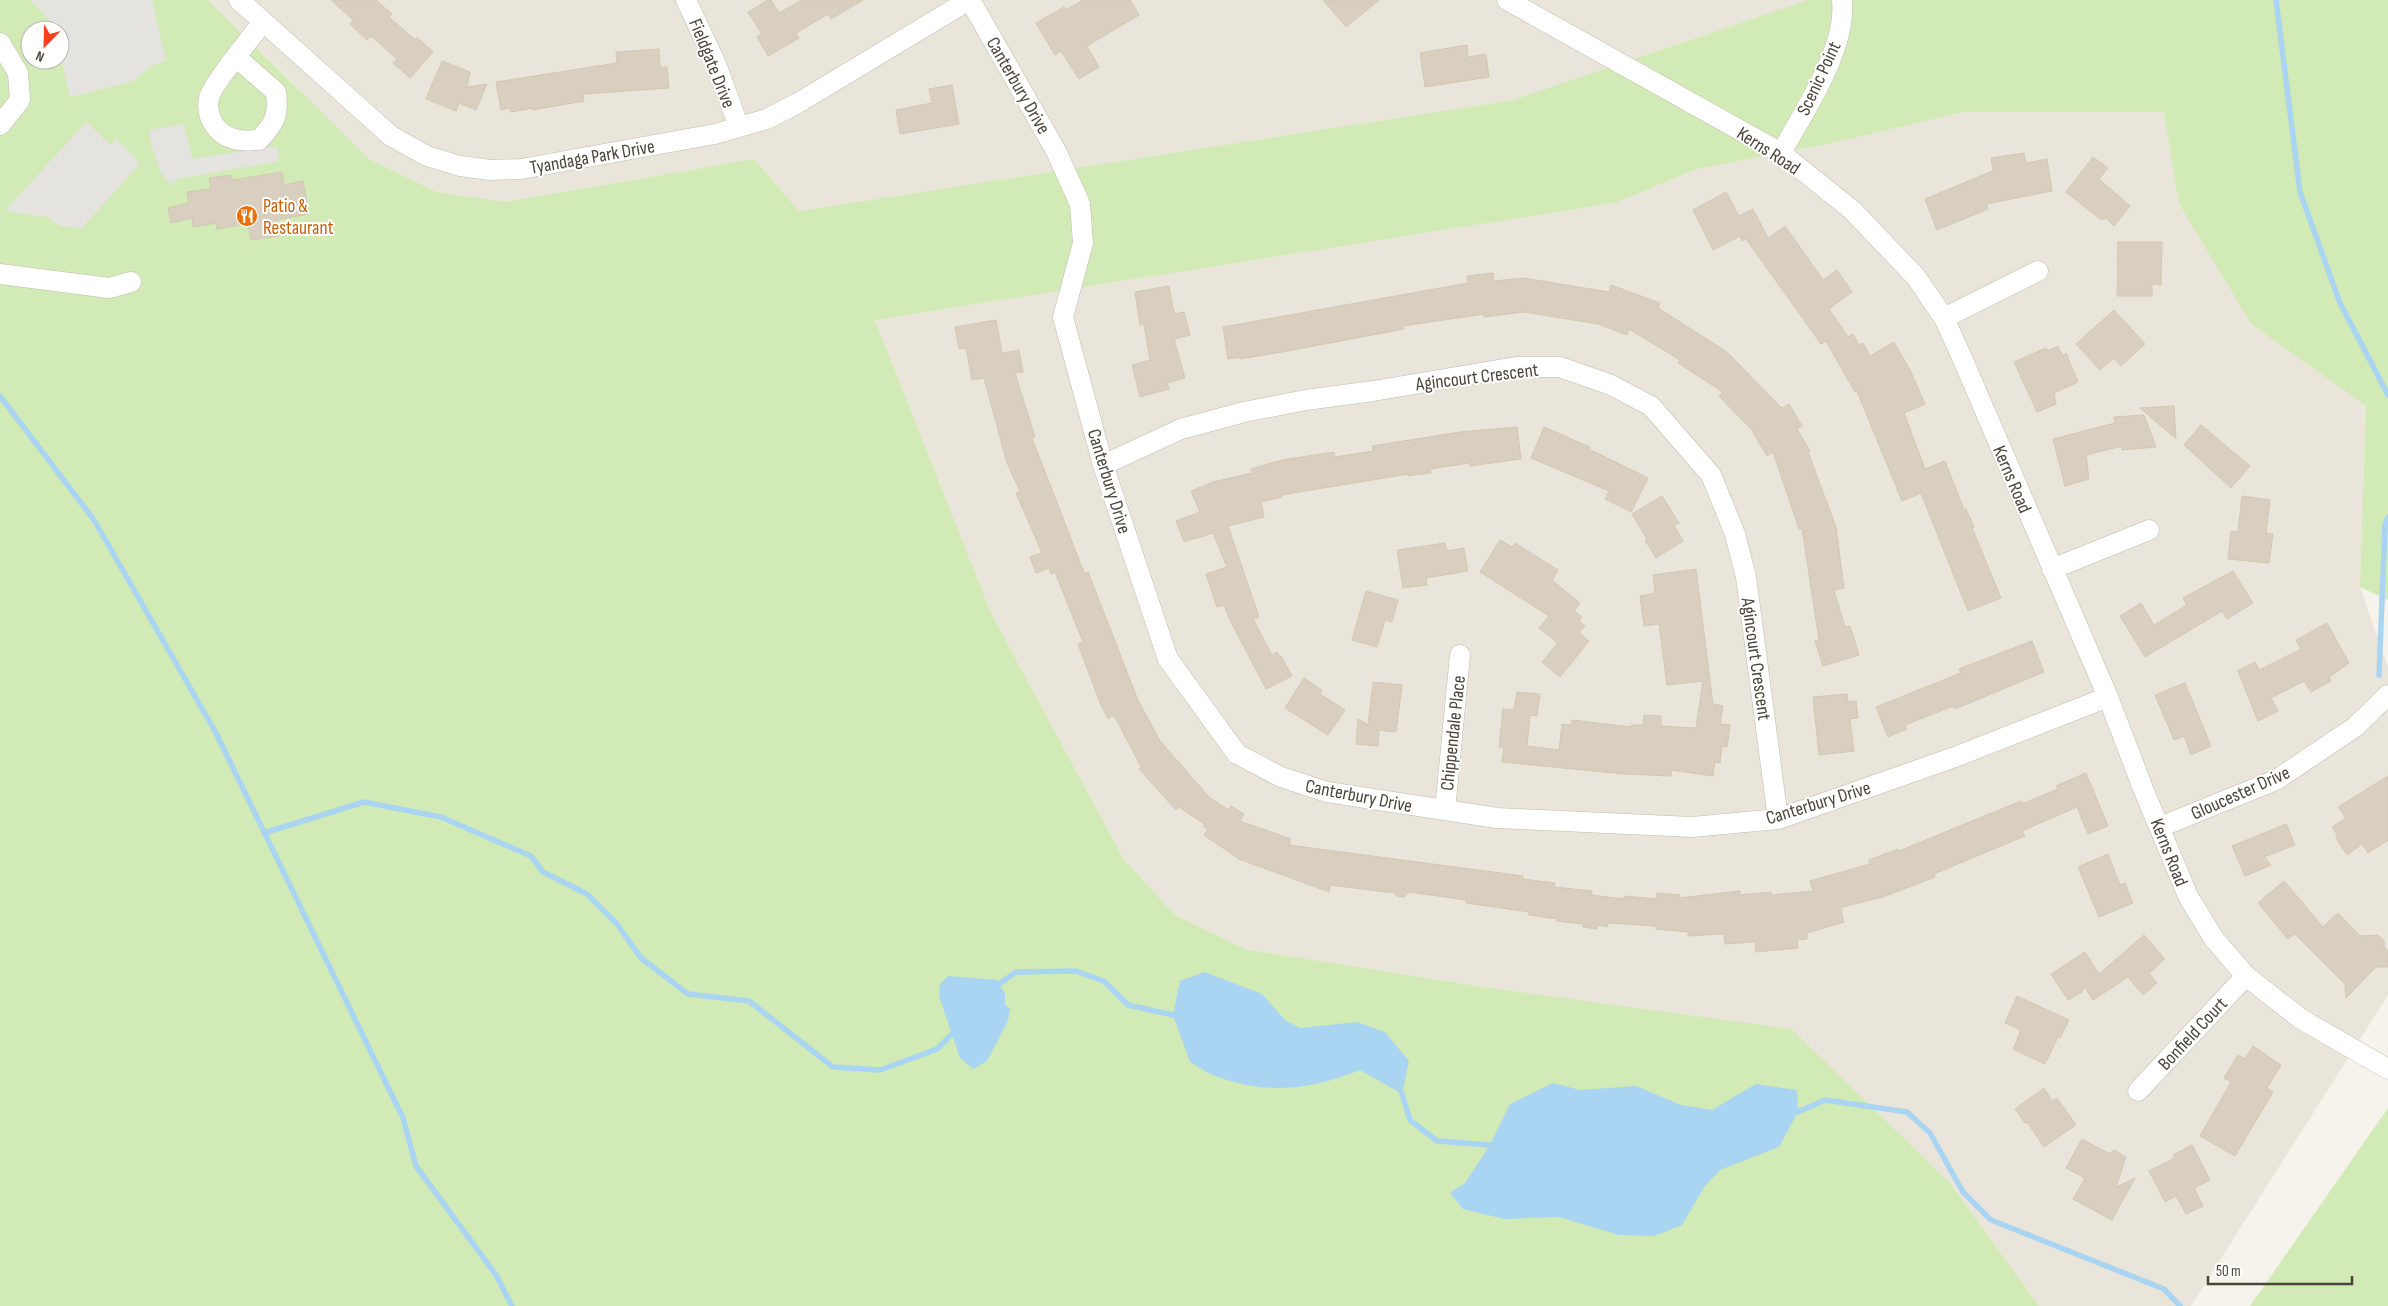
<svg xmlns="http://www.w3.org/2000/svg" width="2388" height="1306" font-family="'Sofia Sans Condensed',sans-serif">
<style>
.residential{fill:#eae5da}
.green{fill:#d2eab5;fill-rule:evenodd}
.parking{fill:#e5e3e0}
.water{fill:#a9d4f2}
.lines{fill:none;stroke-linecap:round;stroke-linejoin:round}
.stream{stroke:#a9d4f2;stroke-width:5.5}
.building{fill:#d8cfc1;stroke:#d3c7b4}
.minor-casing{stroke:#c2bbae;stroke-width:21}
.minor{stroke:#fff;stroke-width:20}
.labels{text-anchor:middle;stroke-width:4;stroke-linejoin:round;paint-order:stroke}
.street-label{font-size:19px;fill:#4b4439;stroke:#fff}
.food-label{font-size:19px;fill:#c56008;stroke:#fff;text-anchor:start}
</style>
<rect width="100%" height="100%" fill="#f6f3ec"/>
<path class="residential" d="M208 0H1808L1513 100 799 211 754 159 505 202 437 192 369 159Z
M1964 112H2165L2179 204 2251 324 2366 406 2360 587 2388 668V995L2191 1306H2039L1950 1183 1490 988 1245 949 1175 915 1123 858 991 613 875 320 1615 203 1697 169 1828 144Z"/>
<path class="green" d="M0 0H208L369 159 437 192 505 202 754 159 799 211 1513 100 1808 0H2388V600L2360 587 2366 406 2251 324 2179 204 2164 112H1964L1828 144 1697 169 1615 203 875 320 991 613 1123 858 1175 915 1245 949 1490 988 1791 1029 1950 1183 2039 1306H0ZM30 30H60V60H30Z
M2388 1108V1306H2250Z"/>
<path class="parking" d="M30 0H152L166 61 153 65 133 81 70 97 60 53V30H54L52 22Z
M86 122 111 145 116 139 140 163 82 228 60 226 47 217 5 211Z
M184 124 192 159 277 146 279 161 177 179 171 185 161 173 151 144 149 130Z"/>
<path class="water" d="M1205 972 1262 994 1285 1020 1300 1028 1357 1022 1385 1032 1409 1061 1402 1094 1360 1070C1312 1089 1271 1095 1221 1078 1211 1075 1200 1068 1190 1062L1173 1015 1180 981Z
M948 976 997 980 1005 994V1005L1010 1008 1008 1021 987 1061 973 1069 960 1058 939 996 940 984Z
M1553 1083 1580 1090 1636 1086 1681 1105 1712 1110 1756 1084 1797 1090 1798 1112 1779 1147 1720 1170 1705 1186 1682 1225 1654 1236 1619 1235 1559 1217 1504 1219 1463 1209 1450 1193 1465 1183 1490 1145 1510 1104Z"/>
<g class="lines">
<path class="stream" d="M2276 0 2300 192 2340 303 2388 395
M0 396 94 520 216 733 403 1118 416 1166 496 1275 512 1306
M2379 675 2385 525 2388 517
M264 833 364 802 441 817 531 856 543 872 587 894 617 924 641 958 688 994 749 1001 833 1067 880 1070 937 1049 957 1029
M995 987 1016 972 1076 971 1104 981 1128 1005 1173 1015
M1402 1094 1410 1120 1437 1141 1490 1145
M1798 1112 1825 1100 1907 1112 1930 1133 1963 1192 1991 1220 2164 1289 2180 1306"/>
</g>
<path class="building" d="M331 0H376L392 14 389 17 415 40 417 37 433 52 410 78 393 63 397 59 371 36 367 40 350 24 353 20Z
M768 0H771L779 13 802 0H863L831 19 828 14 796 33 799 38 768 56 757 37 762 34 748 12Z
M1083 0H1130L1139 15 1087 46 1099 67 1079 79 1061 51 1055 55 1036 23 1064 7 1066 10Z
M1323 0H1379L1346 27Z
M1467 45 1468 57 1486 54 1489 77 1425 87 1420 53Z
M659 49 660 67H667L669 88 583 94 584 101 533 110V108L511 112 510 108 501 110 496 82 617 63 616 52Z
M442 61 470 72 467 87 487 84 476 110 459 103 456 111 426 99Z
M952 85 959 124 900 134 896 110 932 103 929 89Z
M2024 153 2026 163 2047 159 2052 191 1986 204 1988 209 1937 230 1925 199 1993 171 1991 158Z
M2093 157 2108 168 2099 179 2130 206 2114 226 2106 218 2101 220 2066 192Z
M282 172 284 185 303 181 309 214 276 220 279 236 251 240 248 224 217 229 216 223 193 227 192 218 171 223 168 208 189 203 187 192 211 189 209 178 231 175 232 180Z
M1726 192 1739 216 1753 209 1768 238 1785 226 1823 280 1837 270 1852 292 1829 309 1848 337 1853 334 1859 345 1863 343 1870 356 1894 342 1910 370 1925 404 1904 413 1925 469 1945 461 1964 510 1966 509 1974 527 1972 528 2001 598 1968 611 1921 493 1902 501 1857 391 1855 392 1826 341 1821 344 1746 239 1742 241 1740 236 1713 250 1693 210Z
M2118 242H2162L2161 285 2152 284V296H2117Z
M1493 273 1494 281 1524 278 1609 292 1611 285 1660 303 1658 308 1727 352 1782 408 1789 404 1802 426 1797 429 1810 451 1808 452 1836 527 1844 588 1834 590 1845 627 1850 626 1859 655 1823 666 1815 641 1819 640 1802 528 1799 529 1773 452 1767 456 1751 429 1719 396 1723 392 1678 363 1680 360 1629 329 1627 335 1598 324 1524 312 1484 317V314L1403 326 1404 329 1282 352 1240 359V357L1228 359 1223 327 1468 283 1467 276Z
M1169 286 1174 314 1184 312 1190 335 1174 339 1185 378 1167 383 1169 389 1140 397 1132 365 1150 360 1144 325H1140L1135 292Z
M2114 310 2145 344 2121 366 2114 358 2100 370 2076 344Z
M996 320 1002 353 1019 350 1023 372 1015 373 1035 437 1032 438 1083 570 1085 574 1088 572 1138 700 1160 741 1210 798 1229 810 1231 806 1244 814 1240 821 1291 839 1289 845 1523 876V879L1555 883 1554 887 1592 891V895L1624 899 1625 896 1656 899 1657 893 1680 895 1679 898 1740 891V895L1771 892V895L1813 891 1810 881 1870 864 1869 860 1898 849 1899 851 2021 801 2022 804 2058 789 2056 786 2086 773 2108 826 2088 834 2077 807 2022 831 2025 836 1934 874 1935 877 1883 897 1843 907 1841 910 1844 922 1807 933V939L1797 940 1798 948 1756 952 1755 942 1725 944 1724 934 1688 936V932L1656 929V926L1608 923 1607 927 1598 925 1597 929 1583 927V924L1557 921V919L1529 915V912L1466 903V900L1438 896 1409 892 1404 897 1397 896 1394 893 1330 885 1329 892 1239 859 1204 835 1208 829 1203 826 1204 824 1179 807 1176 810 1139 769 1141 767 1114 715 1108 719 1101 705 1078 644 1083 642 1055 572 1051 574 1049 568 1036 573 1030 557 1042 553 1016 493 1020 491 1007 463 984 378 972 380 966 348 959 349 955 327Z
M2058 346 2063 356 2066 353 2078 382 2054 393 2056 404 2037 412 2014 362 2046 348 2048 351Z
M2174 406 2176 439 2140 408Z
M2144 415 2156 447 2122 450V446L2086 455 2089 479 2065 486 2053 439 2115 423 2114 417Z
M2201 425 2250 466 2231 488 2184 445Z
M1517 427 1521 459 1470 466 1469 463 1430 469 1431 473 1408 476V474L1281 495 1282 497 1261 502 1264 517 1228 526 1259 617 1253 619 1272 655 1277 652 1280 657 1281 656 1292 676 1266 689 1230 620 1224 605 1217 607 1206 574 1227 567 1213 533 1184 542 1176 521 1200 512 1191 491 1213 482 1252 473 1251 469 1282 460 1334 452 1335 457 1373 451 1372 446 1410 440 1460 432Z
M1544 427 1590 447 1589 449 1648 478 1631 512 1605 499 1609 491 1531 458Z
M1662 496 1679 523 1674 526 1683 541 1656 558 1645 540 1647 539 1632 514Z
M2242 496 2270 500 2266 533 2273 534 2269 563 2228 559 2231 531 2238 532Z
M1500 540 1512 547 1515 543 1558 570 1552 580 1580 603 1574 611 1582 617 1579 621 1585 626 1579 633 1589 641 1560 677 1542 662 1558 643 1539 628 1549 616 1480 572Z
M1445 543 1447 551 1464 548 1468 571 1426 578 1427 585 1403 588 1397 550Z
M1696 569 1713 704 1723 706 1720 724 1730 725 1727 747 1722 746 1720 763 1715 762 1713 776 1671 770V776L1624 774 1502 762 1504 748 1499 747 1503 709 1514 710 1517 692 1540 694 1537 716 1530 715 1527 746 1559 750 1562 724 1571 725 1572 720 1631 727V725H1643L1644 715 1661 716V726L1696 728 1703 681 1667 685 1659 624 1644 626 1640 596 1655 593 1653 575Z
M2233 571 2253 603 2227 619 2222 611 2145 657 2120 616 2141 603 2154 625 2187 605 2183 598Z
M1366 591 1398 600 1392 622 1385 620 1377 647 1352 640Z
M2327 623 2349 663 2329 677 2331 681 2311 692 2304 681 2271 698 2278 711 2258 721 2238 671 2255 662 2259 670 2301 649 2296 640Z
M2032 641 2044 672 1972 702 1954 709 1953 706 1905 725 1907 729 1888 737 1876 707 1961 673 1959 669Z
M1304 678 1322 690 1320 694 1345 710 1328 735 1285 708Z
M1373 682 1402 685 1396 732 1376 730 1379 732 1378 746 1356 744 1358 719 1368 725Z
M2185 683 2211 746 2191 755 2184 736 2174 740 2155 695Z
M1847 694 1848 702 1856 701 1858 718 1850 719 1854 751 1819 755 1813 697Z
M2388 776V840L2368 853 2362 844 2347 855 2336 838 2338 836 2332 827 2346 818 2338 807Z
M2286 824 2295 845 2264 857 2271 865 2245 876 2232 846Z
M2108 854 2120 885 2125 883 2133 903 2099 917 2078 867Z
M2284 881 2323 927 2338 913 2360 936 2378 935 2384 941V947L2388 951V967H2376L2346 998 2345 984 2295 934 2288 939 2258 903Z
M2144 935 2165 959 2149 973 2157 983 2143 995 2128 977 2093 1000 2084 986 2082 992 2068 1000 2051 974 2085 952 2099 974Z
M2017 996 2069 1020 2060 1038 2058 1037 2045 1064 2013 1049 2021 1030 2005 1023Z
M2253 1046 2281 1065 2267 1088 2273 1092 2235 1156 2200 1136 2231 1082 2224 1078 2238 1055 2245 1059Z
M2044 1088 2052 1101 2057 1098 2076 1125 2044 1147 2027 1122 2025 1123 2015 1109Z
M2082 1139 2110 1154 2114 1150 2126 1157 2116 1187 2135 1178 2112 1220 2073 1199 2085 1178 2066 1168Z
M2192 1145 2210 1180 2194 1188 2203 1206 2186 1214 2176 1196 2165 1202 2149 1171 2175 1158 2173 1155Z"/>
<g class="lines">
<g class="minor-casing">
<path id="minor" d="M239 0 391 136 427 156 460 166 490 170 521 169 715 134 767 119 798 103 969 0
M686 0 716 64 739 127
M970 0 1056 151 1080 204 1083 243 1063 317 1103 465 1168 659 1237 754 1281 777 1327 792 1497 818 1692 827 1778 819 1955 757 2108 697
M1507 0 1781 153 1852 210 1916 277 1944 318 1963 360 2108 697 2144 791 2188 896 2214 939 2246 976 2301 1019 2388 1069
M0 43 18 73 20 100 0 125
M236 57 276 92C279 115 275 123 259 140 253 140 246 141 240 140 219 138 205 119 209 98 211 86 253 35 263 22
M1781 153C1804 111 1847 49 1842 0
M0 274 109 288 131 282
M1944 318 2038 271
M1103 465 1181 429 1244 412 1306 400 1373 391 1516 367H1560L1611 385 1651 406 1711 475 1735 534 1746 577 1778 819
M2052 569 2149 530
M1445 810 1460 655
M2160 827 2276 780 2355 727 2388 695
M2138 1091 2246 976"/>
</g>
<use href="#minor" class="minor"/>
</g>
<defs>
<g id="restaurant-disc" transform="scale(1.125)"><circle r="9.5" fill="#e8710a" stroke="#fff"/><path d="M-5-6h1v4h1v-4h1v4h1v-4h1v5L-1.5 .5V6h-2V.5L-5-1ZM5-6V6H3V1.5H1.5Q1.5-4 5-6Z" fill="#fff"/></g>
</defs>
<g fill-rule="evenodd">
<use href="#restaurant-disc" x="247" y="216"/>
</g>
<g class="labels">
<g class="street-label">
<text transform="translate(713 63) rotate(68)" y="7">Fieldgate Drive</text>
<text transform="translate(1818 78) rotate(-65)" y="7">Scenic Point</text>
<text transform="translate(1019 85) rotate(60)" y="7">Canterbury Drive</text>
<text transform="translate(1769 150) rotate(33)" y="7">Kerns Road</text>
<text transform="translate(592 156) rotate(-10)" y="7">Tyandaga Park Drive</text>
<text transform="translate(1477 376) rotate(-7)" y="7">Agincourt Crescent</text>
<text transform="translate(2013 479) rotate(67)" y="7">Kerns Road</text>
<text transform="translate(1110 481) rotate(73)" y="7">Canterbury Drive</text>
<text transform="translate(1757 659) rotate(82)" y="7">Agincourt Crescent</text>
<text transform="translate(1452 733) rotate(-84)" y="7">Chippendale Place</text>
<text transform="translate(2240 792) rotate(-24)" y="7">Gloucester Drive</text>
<text transform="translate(1359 795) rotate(11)" y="7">Canterbury Drive</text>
<text transform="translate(1818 802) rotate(-17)" y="7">Canterbury Drive</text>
<text transform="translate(2170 852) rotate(68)" y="7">Kerns Road</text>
<text transform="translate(2192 1033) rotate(-47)" y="7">Bonfield Court</text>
</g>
<g class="food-label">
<text x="263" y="212">Patio &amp;<tspan x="263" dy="22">Restaurant</tspan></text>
</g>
</g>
<g transform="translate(45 45) rotate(203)"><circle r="24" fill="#ffffff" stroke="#b7b4b0"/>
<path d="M0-4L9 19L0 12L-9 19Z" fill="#fc3f1d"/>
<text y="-8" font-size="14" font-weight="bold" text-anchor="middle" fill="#4b4439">N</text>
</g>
<path d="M2208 1276v8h144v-8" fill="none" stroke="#4b4439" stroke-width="2.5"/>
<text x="2216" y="1276" font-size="15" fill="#4b4439" stroke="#ffffff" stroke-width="4" paint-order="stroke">50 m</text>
</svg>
